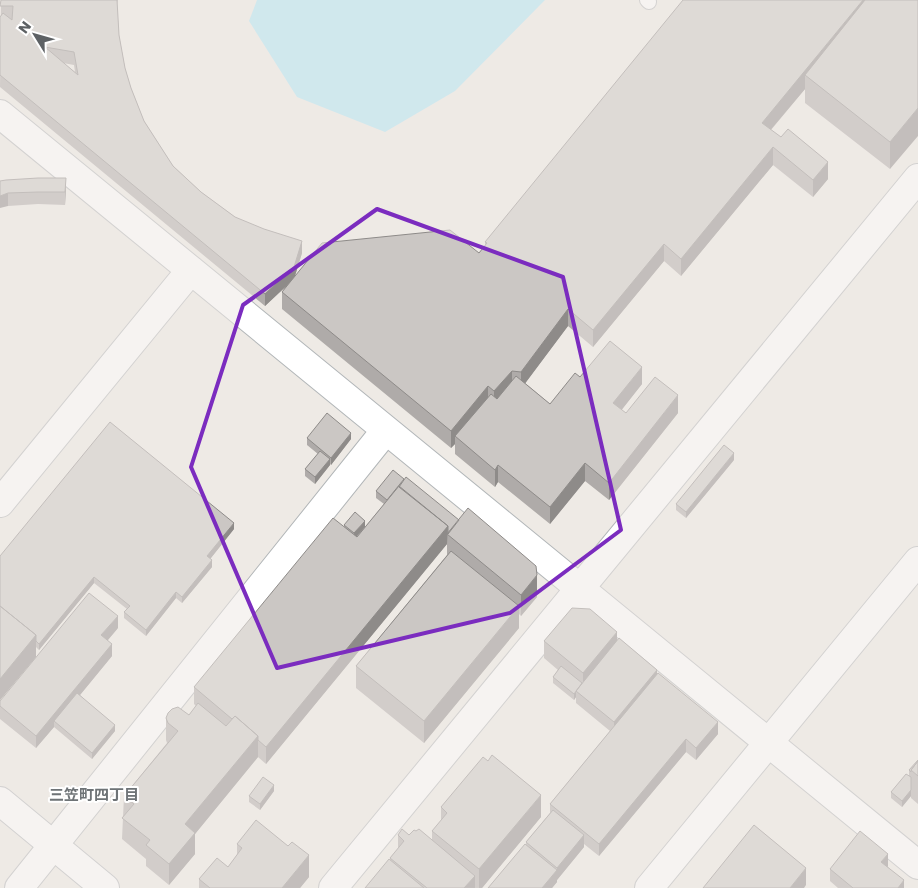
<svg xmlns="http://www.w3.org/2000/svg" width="918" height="888" font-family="Poppins,'Noto Sans JP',sans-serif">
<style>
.water{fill:#abe6f7}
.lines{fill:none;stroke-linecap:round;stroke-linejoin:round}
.lane-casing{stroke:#b2b6b8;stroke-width:16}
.street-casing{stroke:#b2b6b8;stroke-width:30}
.secondary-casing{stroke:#b1b5b8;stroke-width:30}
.lane{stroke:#fff;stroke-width:14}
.street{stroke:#fff;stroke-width:28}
.secondary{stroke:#fff;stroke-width:28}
.wall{fill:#afaba9;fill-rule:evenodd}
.shaded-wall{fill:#8e8b89}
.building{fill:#cbc7c4;stroke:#8e8b89;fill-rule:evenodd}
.marked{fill:none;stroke:#7b2cbf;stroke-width:4;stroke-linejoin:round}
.labels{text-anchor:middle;stroke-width:4;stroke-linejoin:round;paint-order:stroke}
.neighbourhood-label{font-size:15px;font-weight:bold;fill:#6e7376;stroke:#fff}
</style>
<rect width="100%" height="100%" fill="#eeeae5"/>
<path class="water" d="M257 0H545L455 91 385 132 297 97 249 21Z"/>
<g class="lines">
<g class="lane-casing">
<path id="lane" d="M647 0 649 2"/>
</g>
<g class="street-casing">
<path id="street" d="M0 114 918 865
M0 503 191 270
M19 888 386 430
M333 888 918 178
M649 888 918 561"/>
</g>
<g class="secondary-casing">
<path id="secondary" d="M0 801 105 888"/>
</g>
<use href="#lane" class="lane"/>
<use href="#street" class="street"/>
<use href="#secondary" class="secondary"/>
</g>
<path class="wall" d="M1 0H118L117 4 119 35 125 68 131 88 144 121 173 166 201 192 235 217 302 253 295 276 479 253 485 246V242L918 0 890 169 805 103V89L771 130 828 179 813 197 773 165 681 276 664 261 593 347 568 326 525 383 550 404 580 377 642 384 621 410 626 413H678L609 500 585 481 550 524 498 482 495 487 455 454V444L451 448 282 309V292L285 287 265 306 0 87ZM63 63 74 65 75 72Z
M0 181 66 190 65 205 38 204 8 206Z
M307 438 351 439 331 465 330 464V465L315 484 305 476V469L318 454 307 445Z
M734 460 686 518 676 510V504Z
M404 481 537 597 521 616 519 614V628L424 743 356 688V666L447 555V544L266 764 258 757 195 834V854L169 885 146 866V859L122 839 124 796 167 743 166 740V718L189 715 196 706 194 704V687L344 528V525L365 527 384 504 376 498V491Z
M234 529 210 559 212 567 182 603 176 598 146 636 124 618V612L127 609 94 583 39 650 36 647V657L0 700V556Z
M118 628 108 640 112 656 80 695 115 731 92 759 54 727 36 748 0 719V701Z
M617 640 657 674 718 734 696 760 686 752 599 856 584 844V847L557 880V879V882L552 888H488L526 845V842L550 813V804L610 731 576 703V697L574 700 553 683V677L558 670 544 658V641Z
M918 760V804L911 798V796L902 807 891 798V792L909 776V770Z
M274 791 260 810 249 802V796Z
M441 807 541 817 482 888H365L390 860V858L398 849V835H409L432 841V831L441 821Z
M237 844 309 877 300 888H199V879L228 867 237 855Z
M888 866V867L904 888H838L830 881V869Z"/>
<path class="shaded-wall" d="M863 0H877L805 75V89L762 140V123Z
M918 108V136L890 169V142Z
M773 147V165L681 276V259Z
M828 162V179L813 197V180Z
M66 178V190L65 205V192Z
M8 193V206L0 208V196Z
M302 241V253L294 279 265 306V294Z
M664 244V261L593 347V330Z
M568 309V326L521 389V372Z
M642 367V384L613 421V403Z
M512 371V389L494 408V391Z
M488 386V403L455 436V444L451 448V431Z
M678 395V413L609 500V483Z
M351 433V439L331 465V458Z
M734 453V460L686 518V512Z
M330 459V465L315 484V477Z
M585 463V481L550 524V507Z
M498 465V482L495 487V470Z
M365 521V527L354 539V533Z
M234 523V529L207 563V556Z
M448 526 447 544 266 764V747Z
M212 560V567L182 603V597Z
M537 575V597L521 616V595Z
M94 577V583L39 650V644Z
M176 592V598L146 636V630Z
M519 606V628L424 743V721Z
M118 616V628L101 648V635Z
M617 632V649L583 690V673Z
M36 635V657L0 700V679Z
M112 644V656L57 723 54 721V727L36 748V736Z
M657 670V682L614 735V722Z
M582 683 576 691V697L574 700V694Z
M718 722V734L696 760V748Z
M115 725V731L92 759V753Z
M258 736V757L195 834V854L169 885V864L185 824Z
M686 739V752L599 856V844Z
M274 785V791L260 810V804Z
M911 790V796L902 807V801Z
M541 795V817L482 888H479V869Z
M584 835V847L557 880V868Z
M888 854V866L881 874V862Z
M309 855V877L300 888H282Z
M806 868V885L804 888H790Z
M557 870V882L552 888H542Z
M475 876V888H464Z
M904 880V888H898Z"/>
<path class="building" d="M1 0H117L119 35 125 68 131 88 144 121 173 166 201 192 235 217 264 229 302 241 294 267 265 294 0 75V17L3 13 12 20 13 6H0ZM45 47 74 52 78 75Z
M683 0H863L762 123 781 137 788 129 828 162 813 180 773 147 681 259 664 244 593 330 568 309 521 372 512 371 494 391 488 386 451 431 282 292 322 243 450 230 479 253 487 243 485 242Z
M865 0H918V108L890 142 805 75Z
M38 178H66L65 192H38L8 193 0 196V181L6 180Z
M610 341 642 367 613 403 626 413 655 377 678 395 609 483 585 463 550 507 498 465 495 470 455 436 491 394 497 399 516 376 550 404 575 373 580 377Z
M327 413 351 433 331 458 307 438Z
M110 422 234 523 207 556 212 560 182 597 176 592 146 630 124 612 130 606 94 577 39 644 36 641V635L0 606V556Z
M724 445 734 453 686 512 676 504Z
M320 451 330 459 315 477 305 469Z
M393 470 404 479 387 500 376 491Z
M406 477 459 520 448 534V526L399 487Z
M399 486 448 526 266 747 258 740V736L235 716 232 719 194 687 333 518 357 537Z
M468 508 536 566 537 575 521 595 447 534Z
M355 512 365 521 354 533 344 525Z
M451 551 519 606 424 721 356 666Z
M89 593 118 616 101 635 112 644 36 736 0 706V701Z
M0 606 36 635 0 679Z
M572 608 590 609 617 632 583 673 544 641Z
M619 638 657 670 614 722 576 691Z
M561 666 582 683 574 694 553 677Z
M658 673 718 722 696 748 686 739 599 844 550 804Z
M77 693 115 725 92 753 54 721Z
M198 703 226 726 235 716 258 736 185 824 195 833 169 864 146 845 150 840 122 818 134 804 124 796 178 731 168 723 166 718 168 713 172 709 178 707 189 715Z
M492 755 541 795 479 869 432 831 447 813 441 807 483 757 488 761Z
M918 760V761L911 770V772L909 770Z
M918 761V776L911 770Z
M906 774 911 777V790L902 801 891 792Z
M263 777 274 785 260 804 249 796Z
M553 810 584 835 557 868 526 842Z
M256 820 288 846 292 842 309 855 282 888H210L199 879 217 858 228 867 242 848 237 844Z
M754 825 806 868 790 888H703Z
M402 829 409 835 414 830 416 831 419 829 475 876 464 888H427L390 858 404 841 398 835Z
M860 831 888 854 881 862 904 880 898 888H853L830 869Z
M525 844 557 870 542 888H488Z
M389 859 424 888H365Z"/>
<path d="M0 0H918V888H0ZM377 209 563 277 621 530 510 613 277 668 191 467 243 305Z" fill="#eeeae5" fill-opacity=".55" fill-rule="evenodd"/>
<path class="marked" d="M377 209 563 277 621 530 510 613 277 668 191 467 243 305Z"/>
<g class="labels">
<g class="neighbourhood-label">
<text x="94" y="800">三笠町四丁目</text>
</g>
</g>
<g transform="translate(35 35) rotate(307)" stroke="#ffffff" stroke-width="4" paint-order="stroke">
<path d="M0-4L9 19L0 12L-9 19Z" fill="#5d6164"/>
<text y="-8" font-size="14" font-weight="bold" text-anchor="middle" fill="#5d6164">N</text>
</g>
</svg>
